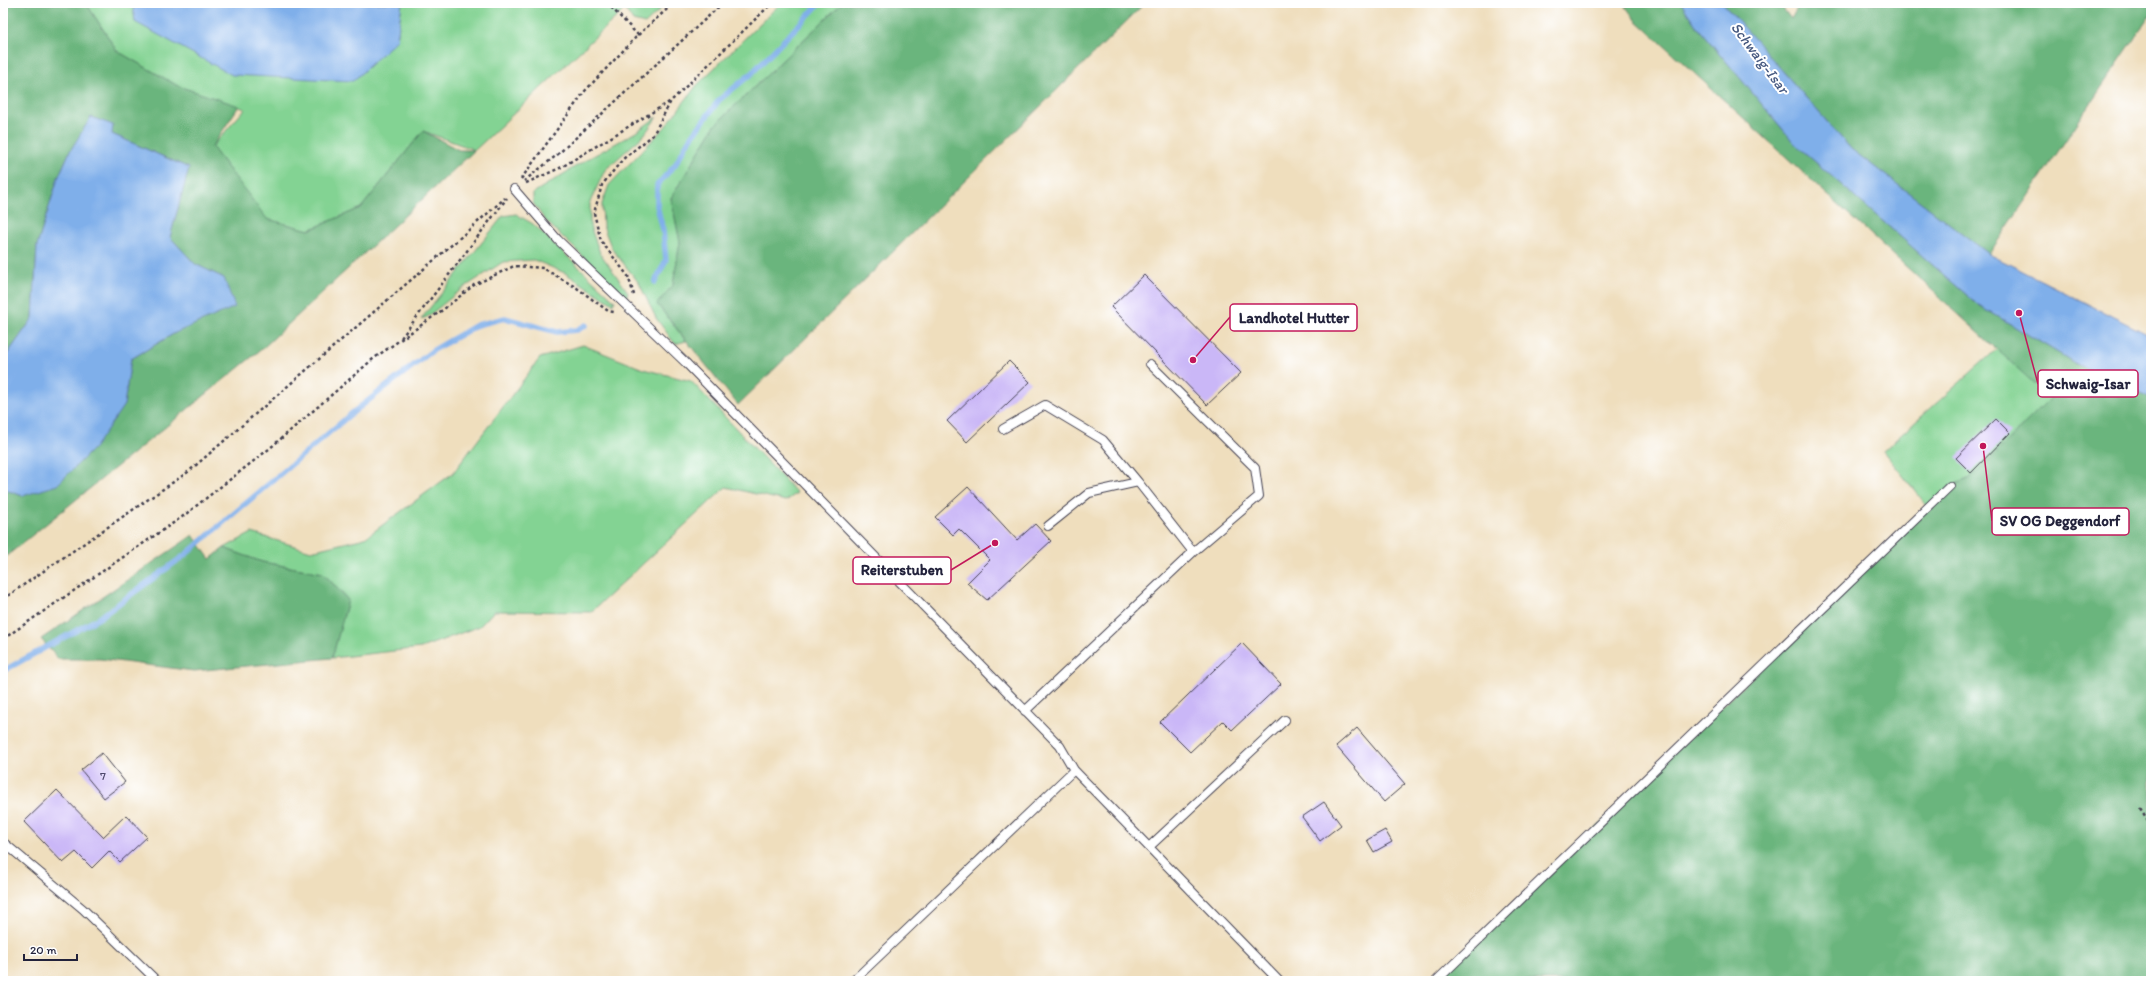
<svg xmlns="http://www.w3.org/2000/svg" width="2154" height="984" font-family="Itim,sans-serif">
<style>
.green{fill:#83d393;stroke:#527a67}
.forest{fill:#6ab57d;stroke:#466c5c}
.water{fill:#7fafea;stroke:#506892}
.lines{fill:none;stroke-linecap:round;stroke-linejoin:round}
.stream{stroke:#7fafea;stroke-width:5.5}
.building{fill:#cab7f7}
.lane-casing{stroke:#413e4e;stroke-width:10}
.path{stroke:#413e4e;stroke-width:2.5;stroke-dasharray:3 3;stroke-linecap:butt}
.lane{stroke:#fff;stroke-width:8}
.labels{text-anchor:middle;stroke-width:4;stroke-linejoin:round;paint-order:stroke}
.number-label{font-size:12px;fill:#4c476a}
.water-label{font-size:15px;font-style:italic;fill:#475a81;stroke:#fff}
.leader{fill:none;stroke:#c2185b;stroke-width:1.5}
.callout-dot{fill:#c2185b;stroke:#fff;stroke-width:1.5}
.callout{fill:#fff;stroke:#c2185b;stroke-width:1.5}
.callout-label{font-size:15px;text-anchor:middle;font-weight:bold;fill:#22223b}
</style>
<rect width="100%" height="100%" fill="#fff"/>
<filter id="ink" filterUnits="userSpaceOnUse"><feTurbulence type="fractalNoise" baseFrequency=".025" numOctaves="2"/><feDisplacementMap in="SourceGraphic" scale="8" xChannelSelector="R" yChannelSelector="G"/><feConvolveMatrix kernelMatrix="1 2 1 2 8 2 1 2 1" color-interpolation-filters="sRGB"/></filter>
<filter id="wash" filterUnits="userSpaceOnUse"><feTurbulence type="fractalNoise" baseFrequency=".012" numOctaves="4" result="noise"/><feDisplacementMap in="SourceGraphic" scale="16" xChannelSelector="R" yChannelSelector="G"/><feGaussianBlur stdDeviation="0.9" result="paint"/><feColorMatrix in="noise" values="0 0 0 0 0 0 0 0 0 0 0 0 0 0 0 0 0 1.4 0 .05"/><feComposite in="paint" operator="in"/></filter>
<g filter="url(#wash)">
<rect width="100%" height="100%" fill="#efdebd"/>
<path class="green" d="M86 3H133L135 22 397 40 402 3H667L645 24 633 21 625 9 475 150 423 131 361 208 309 230 266 219 212 147 245 109 178 86 117 51Z
M781 3H842L715 125 671 198 680 242 673 285 657 304 686 341 675 344 656 318 639 283 612 249 603 226 602 204 609 185 665 127 697 85Z
M657 117 644 135 605 170 590 202V226L600 253 628 292 626 298 545 220 533 203V193L586 160 636 132Z
M516 214 533 224 615 301 613 304 565 273 534 260 503 262 462 289 427 317 421 319 503 216Z
M583 345 643 369 691 381 797 493 786 501 726 487 591 612 494 611 480 626 421 648 332 658 348 600 323 573 262 562 224 548 252 533 311 551 365 538 453 473 540 358Z
M1997 349 2051 398 1971 478 1950 486 1928 507 1883 451Z"/>
<path class="forest" d="M3 3H86L117 51 178 86 239 106 212 147 267 219 309 230 361 208 423 131 459 150H475L263 348 3 559V489L23 496 124 405 131 359 175 333 224 278 195 264 170 237 189 168 112 134 70 151 58 178 37 246 33 318 3 360Z
M842 3H1145L738 405 657 304 673 285 680 242 671 198 715 125Z
M1623 3H1681L1695 24 1795 144 1977 304 2075 363 2151 398V981H1437L1950 486 1971 478 2050 398 1635 19Z
M1723 3H1779L1791 19 1800 3H2151V14L1989 254 1851 149Z
M193 535 210 559 224 548 262 562 323 573 348 600 332 658 194 671 100 659H58L41 639Z"/>
<path class="water" d="M133 3H402L397 40 353 81 232 75 135 22Z
M1681 3H1723L1851 149 1989 254 2151 336V398L2075 363 1977 304 1795 144 1695 24Z
M91 117 113 125 112 134 189 168 170 237 195 264 224 278 235 307 175 333 131 359 124 405 95 447 57 485 23 496 3 489V360L33 318 37 246 58 178 70 151Z"/>
<g class="lines">
<path class="stream" d="M655 282 666 260 663 230 657 206V185L675 165 688 142 719 100 751 74 820 3
M3 671 99 618 185 555 351 414 432 351 477 325 505 318 557 332 577 330 586 325"/>
</g>
<g id="blocks">
<path class="building" d="M1144 275 1241 373 1207 405 1111 307Z
M1009 361 1030 382 967 442 947 421Z
M1996 419 2010 433 1971 473 1956 458Z
M968 487 1017 540 1035 524 1051 541 987 600 967 583 990 560 959 529 953 535 935 517Z
M1242 643 1281 684 1232 730 1223 721 1190 752 1160 722Z
M1357 728 1405 784 1384 802 1336 746Z
M102 753 125 782 104 798 81 770Z
M57 790 103 837 126 815 147 837 120 862 109 851 92 868 76 852 63 863 24 822Z
M1324 802 1341 825 1320 841 1302 817Z
M1385 830 1392 842 1374 852 1367 840Z"/>
</g>
</g>
<g filter="url(#ink)">
<use href="#blocks" fill-opacity="0" stroke="#413e4e" stroke-width="1"/>
<g class="lines">
<g class="lane-casing">
<path id="lane" d="M514 189 558 240 685 362 1060 746 1074 770 1279 981
M1150 364 1255 468 1259 496 1193 552
M1003 429 1045 405 1103 440 1138 482
M1025 711 1193 552 1138 482 1089 493 1048 526
M3 842 83 909 157 981
M1149 847 1285 720
M853 981 1074 770
M1436 981 1950 486"/>
</g>
<path class="path" d="M607 3 638 35
M521 179 585 91 638 35 674 3
M524 181 557 155 723 3
M526 183 560 168 671 101
M634 295 628 276 601 241 594 213 602 185 623 159 653 135 671 101 772 3
M401 338 507 198
M3 599 188 472 462 236 505 198
M3 639 182 517 269 449 373 359 444 309 474 285 514 266 543 268 577 288 608 311 614 312
M2140 808 2151 825"/>
<use href="#lane" class="lane"/>
</g>
</g>
<g class="labels">
<g class="number-label">
<text x="103" y="780">7</text>
</g>
<g class="water-label">
<text transform="translate(1760 58) rotate(53)" y="5">Schwaig-Isar</text>
</g>
</g>
<path class="leader" d="M1193 360L1230 317M2019 313L2038 384M1983 446L1992 521M995 543L951 570"/>
<g class="callout-dot">
<circle cx="1193" cy="360" r="4"/>
<circle cx="2019" cy="313" r="4"/>
<circle cx="1983" cy="446" r="4"/>
<circle cx="995" cy="543" r="4"/>
</g>
<g class="callout">
<rect x="1230" y="304" width="127" height="27" rx="4"/>
<rect x="2038" y="370" width="100" height="27" rx="4"/>
<rect x="1992" y="508" width="137" height="27" rx="4"/>
<rect x="853" y="557" width="98" height="27" rx="4"/>
</g>
<g class="callout-label">
<text x="1294" y="323">Landhotel Hutter</text>
<text x="2088" y="389">Schwaig-Isar</text>
<text x="2060" y="526">SV OG Deggendorf</text>
<text x="902" y="575">Reiterstuben</text>
</g>
<rect width="2154" height="984" fill="none" stroke="#fff" stroke-width="16"/>
<path d="M24 954v6h53v-6" fill="none" stroke="#22223b" stroke-width="2"/>
<text x="30" y="954" font-size="12" fill="#22223b" stroke="#ffffff" stroke-width="3" paint-order="stroke">20 m</text>
</svg>
